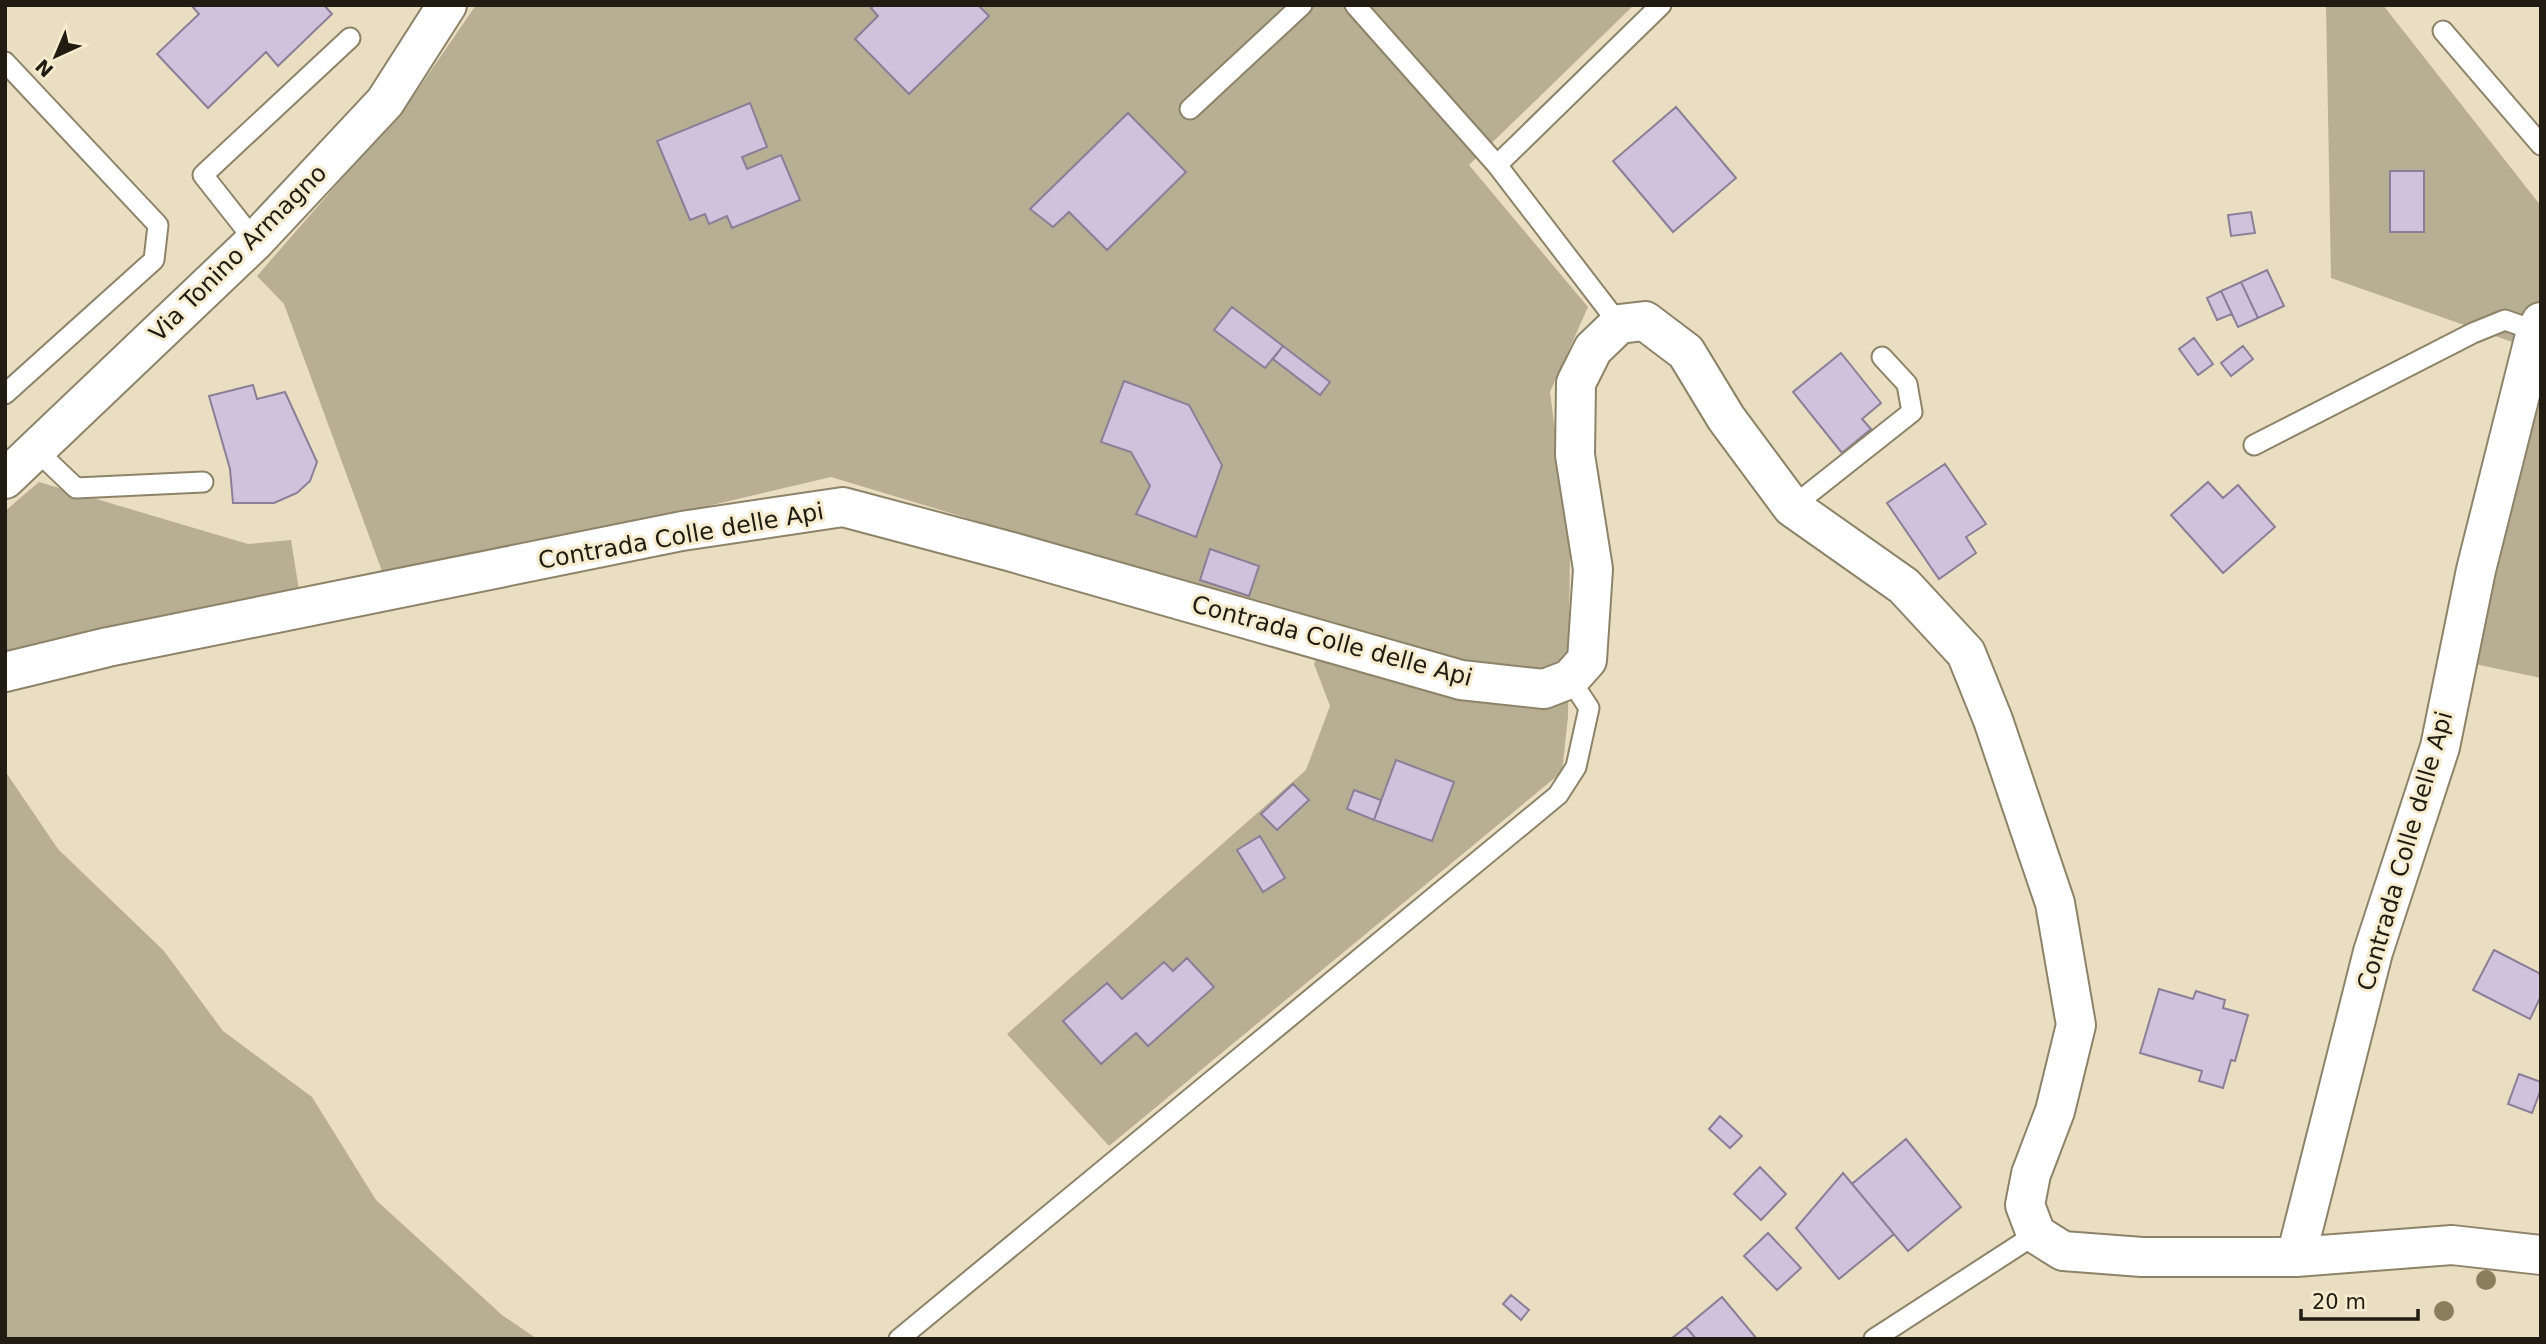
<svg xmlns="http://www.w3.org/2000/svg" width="2546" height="1344" font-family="'DejaVu Sans',sans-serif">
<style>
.green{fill:#b8ae94}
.building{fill:#d0c2dc;stroke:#8b7e96;stroke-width:2}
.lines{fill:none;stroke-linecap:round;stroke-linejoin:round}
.service-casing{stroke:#8d8369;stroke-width:23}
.minor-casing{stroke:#8d8369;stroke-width:42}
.tertiary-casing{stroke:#8d8369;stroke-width:42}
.service{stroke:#fff;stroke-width:19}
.minor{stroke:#fff;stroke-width:38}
.tertiary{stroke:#fff;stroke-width:38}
.tree{fill:#8a7e5d}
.labels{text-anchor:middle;stroke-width:6;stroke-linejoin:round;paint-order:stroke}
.street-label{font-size:24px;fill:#201c12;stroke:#f7eccf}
</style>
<rect width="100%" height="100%" fill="#eadec2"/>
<path class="green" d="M476 5H1634L1469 165 1588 307 1550 392 1570 548 1568 717 1562 772 1109 1146 1007 1034 1306 770 1330 706 1314 664 1331 628 831 477 670 515 383 574 284 304 257 276 412 98Z
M2326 5H2383L2541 206V678L2442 657 2515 343 2331 278Z
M39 482 248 544 291 540 299 590 5 653V511Z
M5 771 58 849 164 951 223 1031 312 1097 376 1200 502 1315 537 1339H5Z"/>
<path class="building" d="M191 5H324L332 14 278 66 266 52 208 108 157 54 199 14Z
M874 5H978L989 16 909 94 855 39 878 16 871 8Z
M750 103 767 147 742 157 747 169 781 155 800 200 732 228 727 216 709 224 705 214 690 220 657 141Z
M1676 107 1736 178 1673 232 1613 161Z
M1128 113 1186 172 1107 250 1069 212 1053 227 1030 209Z
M2390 171H2424V232H2390Z
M2251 212 2255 233 2231 236 2228 215Z
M2267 270 2284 306 2258 318 2241 282Z
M2241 282 2258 318 2238 327 2221 291Z
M2221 291 2232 314 2217 320 2207 298Z
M1232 307 1283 346 1265 368 1214 330Z
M2194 338 2213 364 2198 375 2179 349Z
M1283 346 1330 382 1320 395 1273 359Z
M2243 346 2253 359 2231 376 2221 363Z
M1841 353 1881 403 1862 419 1871 429 1842 453 1793 392Z
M1124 381 1189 405 1222 465 1196 537 1136 514 1150 486 1131 452 1101 442Z
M253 385 257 399 285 392 317 462 310 481 297 493 274 503H233L230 469 209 396Z
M1945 464 1986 524 1966 537 1976 553 1939 579 1887 503Z
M2208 482 2223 498 2238 485 2275 527 2223 573 2171 515Z
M1210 549 1259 566 1249 596 1200 580Z
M1396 760 1454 782 1432 841 1374 820Z
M1293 784 1309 800 1277 830 1261 814Z
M1354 790 1381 800 1374 820 1347 809Z
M1260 836 1285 878 1263 892 1237 850Z
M2494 950 2541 974V996L2530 1019 2473 990Z
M1187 958 1214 987 1148 1046 1136 1033 1101 1064 1063 1021 1107 983 1122 999 1164 962 1173 971Z
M2159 989 2193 999 2196 991 2225 1000 2223 1008 2248 1015 2235 1061 2231 1060 2223 1088 2199 1081 2202 1071 2140 1053Z
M2519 1074 2541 1082V1089L2532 1113 2508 1104Z
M1720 1116 1742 1136 1730 1148 1709 1129Z
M1906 1139 1961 1207 1908 1251 1852 1184Z
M1760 1167 1786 1194 1761 1220 1734 1194Z
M1843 1173 1894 1234 1839 1279 1796 1228Z
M1768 1233 1801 1268 1777 1290 1744 1256Z
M1511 1295 1529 1310 1521 1320 1503 1304Z
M1722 1297 1757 1339H1696L1686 1327Z
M1686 1327 1696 1339H1671Z"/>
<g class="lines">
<g class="service-casing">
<path id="service" d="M1355 5 1497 165 1619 324
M2443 31 2541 145
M5 62 158 225 154 260 5 394
M1190 109 1302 5
M1497 165 1661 5
M255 241 203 175 350 38
M2254 445 2473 333 2505 320 2536 331
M36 450 76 488 203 482
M1792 507 1912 412 1907 384 1882 357
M899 1339 1558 795 1576 767 1589 708 1570 679
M1874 1339 2036 1234"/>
</g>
<g class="minor-casing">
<path id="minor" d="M5 672 108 647 682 531 843 507 1012 552 1461 680 1544 689 1570 679 1587 660 1593 569 1575 455 1576 383 1593 349 1619 324 1645 321 1686 352 1726 418 1792 507 1904 586 1966 653 1993 720 2055 903 2076 1025 2055 1111 2031 1174 2025 1205 2036 1234 2063 1251 2142 1257H2296L2452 1245 2541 1255
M2296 1257 2373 952 2440 747 2476 570 2536 331 2541 322"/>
</g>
<g class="tertiary-casing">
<path id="tertiary" d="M5 479 255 241 385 102 447 5"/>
</g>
<use href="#service" class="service"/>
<use href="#minor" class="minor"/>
<use href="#tertiary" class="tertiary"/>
</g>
<g class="tree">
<circle cx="2486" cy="1280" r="10"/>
<circle cx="2444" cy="1311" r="10"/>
</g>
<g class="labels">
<g class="street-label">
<text transform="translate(238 253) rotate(-45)" y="8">Via Tonino Armagno</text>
<text transform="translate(681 536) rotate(-10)" y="8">Contrada Colle delle Api</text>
<text transform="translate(1332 641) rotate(15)" y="8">Contrada Colle delle Api</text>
<text transform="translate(2405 851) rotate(-74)" y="8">Contrada Colle delle Api</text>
</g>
</g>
<rect width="2546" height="1344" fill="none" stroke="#201c12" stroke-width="14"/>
<g transform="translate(56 56) rotate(224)" stroke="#f7eccf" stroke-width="5" paint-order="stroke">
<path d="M0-5L12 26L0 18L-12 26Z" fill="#201c12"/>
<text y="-10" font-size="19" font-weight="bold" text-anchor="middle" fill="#201c12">N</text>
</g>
<path d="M2301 1309v10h117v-10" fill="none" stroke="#201c12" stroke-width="3.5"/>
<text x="2312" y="1309" font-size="21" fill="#201c12" stroke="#f7eccf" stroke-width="5" paint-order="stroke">20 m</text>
</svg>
